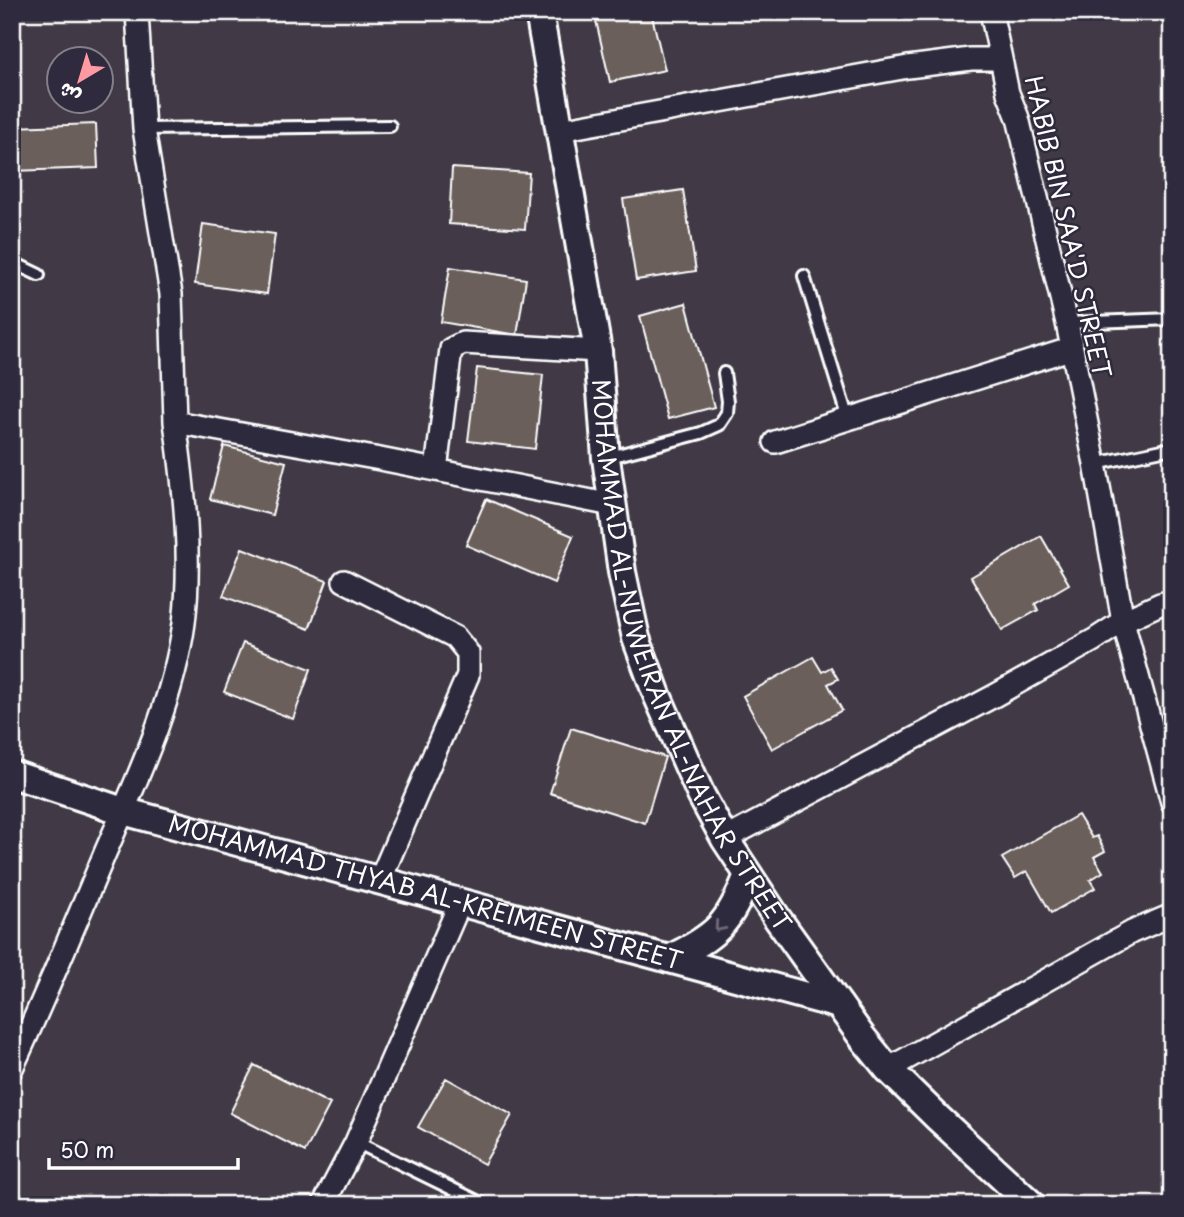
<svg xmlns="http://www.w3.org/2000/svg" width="1184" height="1217" font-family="'Playpen Sans','Playpen Sans Arabic',sans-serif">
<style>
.building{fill:#6b5e5a;stroke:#fff;stroke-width:2}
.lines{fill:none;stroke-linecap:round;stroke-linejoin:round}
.service-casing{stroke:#fff;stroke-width:16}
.minor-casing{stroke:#fff;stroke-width:26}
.tertiary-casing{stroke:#fff;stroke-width:32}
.service{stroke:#2f2a3d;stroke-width:10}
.minor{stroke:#2f2a3d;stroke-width:21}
.tertiary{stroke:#2f2a3d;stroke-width:26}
.oneway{stroke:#6d6a77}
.labels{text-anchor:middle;stroke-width:5;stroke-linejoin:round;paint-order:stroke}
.street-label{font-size:24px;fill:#fff;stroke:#2f2a3d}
</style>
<rect width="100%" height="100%" fill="#413a46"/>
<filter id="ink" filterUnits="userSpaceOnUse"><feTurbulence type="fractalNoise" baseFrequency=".0143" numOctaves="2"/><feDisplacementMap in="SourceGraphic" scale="14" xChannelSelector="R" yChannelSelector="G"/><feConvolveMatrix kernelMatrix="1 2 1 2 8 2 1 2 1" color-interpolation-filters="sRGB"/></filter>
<g filter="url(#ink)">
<path class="building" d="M594 12H651L665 70 610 82Z
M96 124 98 168 12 171V127Z
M452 168 529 173 525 229 449 224Z
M683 190 696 271 636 280 623 199Z
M203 224 275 234 267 294 195 284Z
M450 267 526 279 517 335 441 322Z
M686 303 714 407 668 419 640 316Z
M477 368 543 375 535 449 468 441Z
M224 446 286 462 272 515 210 499Z
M486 499 573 536 554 583 466 545Z
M1041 536 1069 584 1035 604 1038 610 1002 630 971 577Z
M242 548 327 581 309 629 223 596Z
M243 643 311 669 293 719 224 692Z
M813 657 822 672 831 667 838 679 828 684 842 710 772 749 743 696Z
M571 728 665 757 645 823 550 793Z
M1078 815 1092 838 1097 836 1105 851 1094 857 1103 872 1090 880 1095 888 1051 913 1027 871 1015 878 1002 858Z
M254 1065 330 1104 305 1152 230 1113Z
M446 1078 512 1115 484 1164 418 1127Z"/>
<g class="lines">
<g class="service-casing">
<path id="service" d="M144 129 390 126
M12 262 39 275
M804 276 848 419
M1067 323 1172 319
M606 458 701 433 719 425 727 413 728 401 724 373
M1095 464 1172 448
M356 1142 483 1204"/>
</g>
<g class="minor-casing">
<path id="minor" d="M137 12 144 129 171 294 175 422 380 459 612 505
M991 12 1001 59
M560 130 908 67 971 59H1001L1008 93 1018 118 1067 323 1095 464 1123 621 1172 802
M775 442 1070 349
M436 470 451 349 463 343 598 351
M344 581 455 637 468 653V675L380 880
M725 839 994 696 1094 640 1123 621 1160 604 1172 601
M12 1068C45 997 75 925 105 853 137 779 173 703 184 623 192 556 184 487 175 422
M888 1069 1132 932 1172 915
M323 1205 356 1142 460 903"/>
</g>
<g class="tertiary-casing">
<g id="tertiary">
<path id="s1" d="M539 12 598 351 606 458 622 572 636 638 657 695 701 795 725 839 777 918 862 1037 888 1069 938 1118 1032 1205"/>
<path id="s2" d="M12 774 123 811 839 1005"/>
<path d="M669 959C717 936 729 924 748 875"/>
</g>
</g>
<use href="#service" class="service"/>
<use href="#minor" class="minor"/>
<use href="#tertiary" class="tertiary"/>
</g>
<defs><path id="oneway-chevron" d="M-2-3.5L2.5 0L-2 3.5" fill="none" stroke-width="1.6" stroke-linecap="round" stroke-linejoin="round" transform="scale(1.75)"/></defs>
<use class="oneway" href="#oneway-chevron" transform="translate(719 927) rotate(131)"/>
</g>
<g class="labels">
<g class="street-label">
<text transform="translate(1067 227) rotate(77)" y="8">HABIB BIN SAA'D STREET</text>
<text dy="8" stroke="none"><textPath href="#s1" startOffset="667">MOHAMMAD AL-NUWEIRAN AL-NAHAR STREET</textPath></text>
<text dy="8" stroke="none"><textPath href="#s2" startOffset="430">MOHAMMAD THYAB AL-KREIMEEN STREET</textPath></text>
</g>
</g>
<rect width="1184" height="1217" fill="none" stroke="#2f2a3d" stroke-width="42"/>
<rect x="21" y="21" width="1142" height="1175" fill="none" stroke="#fff" stroke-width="2.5" filter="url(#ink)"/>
<g transform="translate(80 80) rotate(218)"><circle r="33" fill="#2f2a3d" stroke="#827f8b" stroke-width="2"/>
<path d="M0-5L12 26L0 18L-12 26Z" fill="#ff9aa2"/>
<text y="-10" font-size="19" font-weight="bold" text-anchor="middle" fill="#ffffff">ش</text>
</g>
<path d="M49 1158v10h189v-10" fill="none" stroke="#ffffff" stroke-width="3.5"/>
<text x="60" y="1158" font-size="21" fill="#ffffff" stroke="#2f2a3d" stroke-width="5" paint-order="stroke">50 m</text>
</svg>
